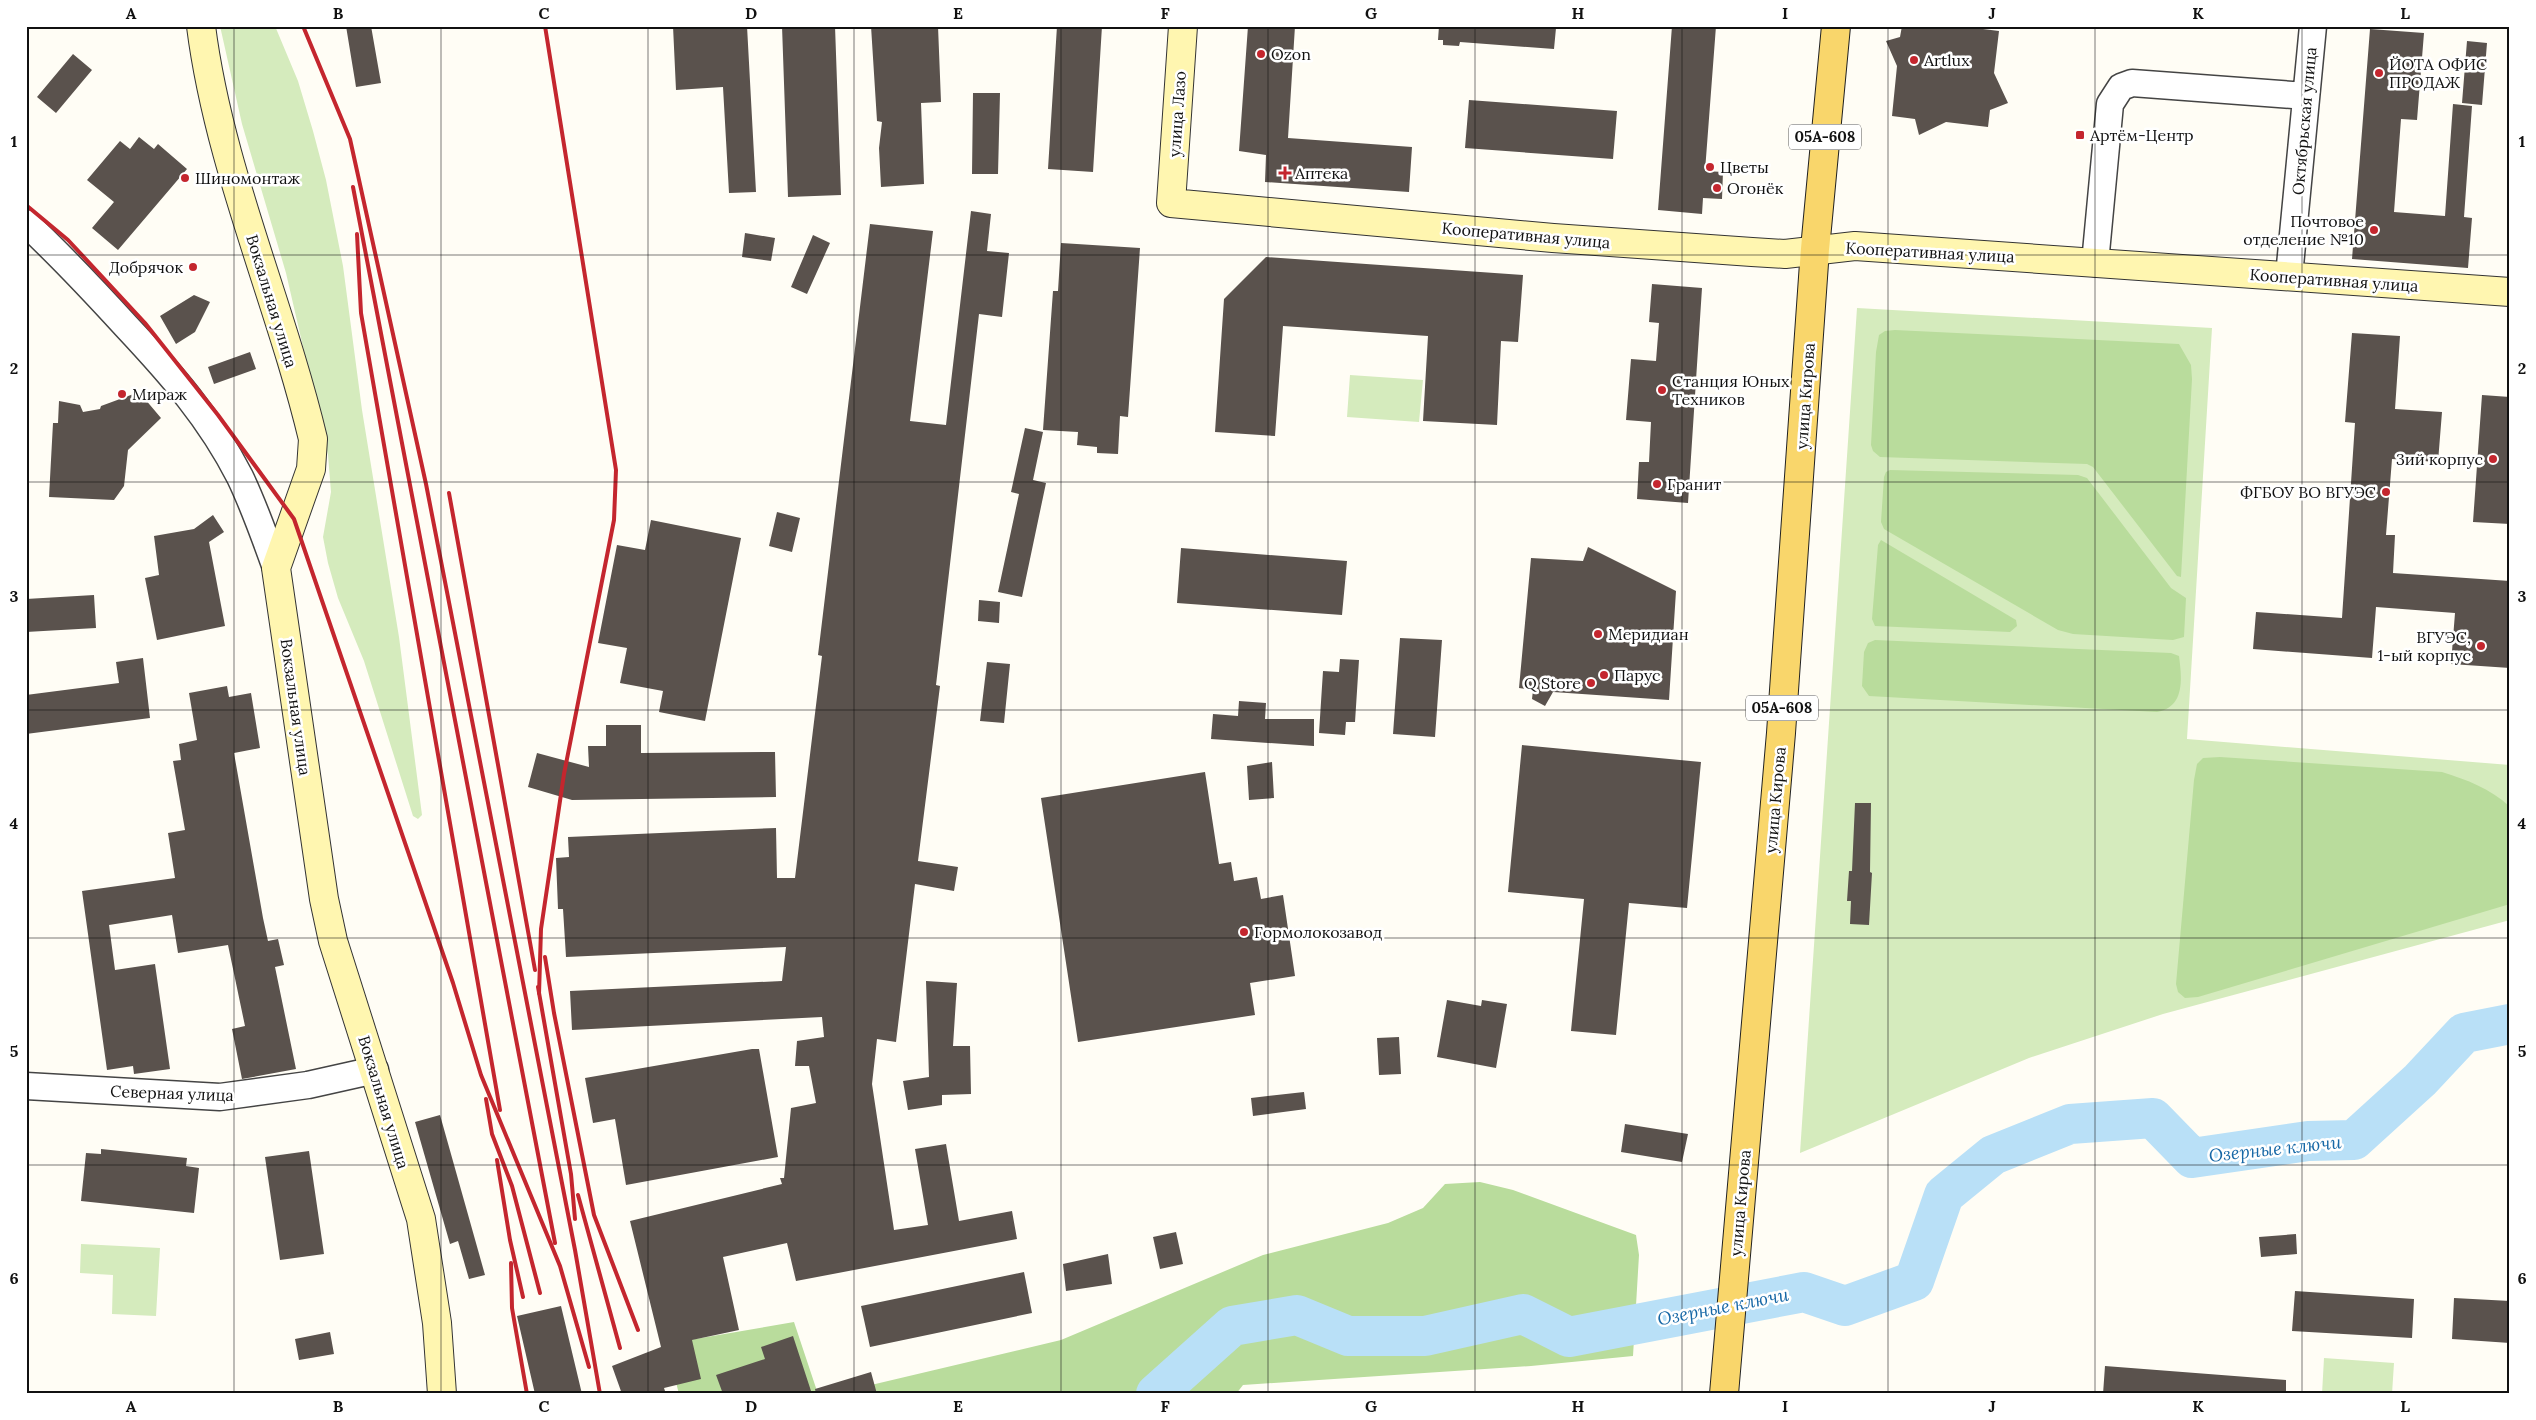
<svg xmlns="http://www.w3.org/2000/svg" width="2536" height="1420" font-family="Lora,serif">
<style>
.green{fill:#d5ebbd}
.forest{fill:#b9dc9c}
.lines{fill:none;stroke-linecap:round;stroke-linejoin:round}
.river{stroke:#b9e0f7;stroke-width:40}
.building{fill:#5a524d}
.street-casing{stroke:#444;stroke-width:29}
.secondary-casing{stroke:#333;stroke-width:30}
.primary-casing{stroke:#222;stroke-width:30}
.street{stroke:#fff;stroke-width:26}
.secondary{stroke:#fff6b0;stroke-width:28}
.primary{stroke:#f9d66b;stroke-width:28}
.rail{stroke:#c4262e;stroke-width:4}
.grid{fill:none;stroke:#111;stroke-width:1;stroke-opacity:0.55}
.poi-dot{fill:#c4262e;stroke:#fff;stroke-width:2}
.labels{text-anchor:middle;stroke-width:5;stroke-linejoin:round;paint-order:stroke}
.shield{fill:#fff;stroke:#585858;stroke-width:1}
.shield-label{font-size:15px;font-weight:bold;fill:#111}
.poi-label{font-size:16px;fill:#111;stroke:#fff;text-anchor:start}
.street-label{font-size:16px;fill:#111;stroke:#fff}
.water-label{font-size:18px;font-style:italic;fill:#1768a6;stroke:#fff}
.neatline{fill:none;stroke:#111;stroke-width:2}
.grid-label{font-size:16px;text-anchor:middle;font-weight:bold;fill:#111}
</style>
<rect width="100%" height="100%" fill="#fffdf5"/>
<path class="green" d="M220 26H275L298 81 313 131 326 180 343 266 362 410 399 637 422 815 418 819 413 816 364 661 338 598 328 563 323 537 331 492 328 455 286 273 242 124Z
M1857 308 2212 328 2187 739 2510 765V920L2163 1014 2029 1058 1800 1153Z
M1350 375 1423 380 1419 422 1347 417Z
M81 1244 160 1248 156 1316 112 1314 113 1275 80 1273Z
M2324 1358 2394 1363 2392 1394H2322Z"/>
<path class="forest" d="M1895 330 2179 344 2191 365 2192 379 2181 577 2177 576 2093 467 2087 464 1880 457 1873 451 1871 445 1876 352 1879 335 1885 331Z
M1890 470 2078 475 2087 478 2171 588 2186 598 2184 637 2173 640 2073 634 2058 630 1884 529 1881 522 1884 477 1886 472Z
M1881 540 2016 620 2017 626 2010 632 1875 626 1872 619 1878 545Z
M1875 640 2171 653 2179 656C2182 679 2185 707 2157 712L1869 696 1862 686 1864 652 1868 643Z
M2220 757 2442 772C2467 780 2490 788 2510 807V904L2198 997 2185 998 2178 992 2176 984 2194 780 2197 764 2203 758Z
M1480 1182 1513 1190 1636 1235 1639 1255 1633 1356 1531 1366 1243 1385 1236 1394H833L1061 1340 1263 1255 1388 1223 1423 1208 1445 1184Z
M794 1322 818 1394H679L666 1344Z"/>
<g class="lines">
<path class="river" d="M1156 1394 1232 1326 1297 1315 1348 1336H1425L1523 1314 1569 1337 1804 1292 1845 1306 1914 1281 1944 1195 1993 1155 2070 1124 2153 1118 2192 1158 2308 1141 2354 1140 2420 1080 2464 1033 2510 1024"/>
</g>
<path class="building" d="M346 26H371L381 83 356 87Z
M673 26H747L756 192 729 193 723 87 676 90Z
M782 26H835L841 195 788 197Z
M871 26H938L941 102 921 103 924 184 881 187 879 148 882 122 877 121Z
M1057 26H1102L1093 172 1048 169Z
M1248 26H1295L1288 138 1412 147 1409 192 1265 182 1266 155 1239 151Z
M1439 26 1556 28 1554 49 1460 42 1459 46 1443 45V40H1438Z
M1672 26H1716L1705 171 1723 172 1722 199 1703 198 1702 214 1658 210Z
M1902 26H1981L1983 29 1999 31 1994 73 2008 103 1990 110 1988 127 1946 122 1919 135 1915 119 1892 116 1897 66 1886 41 1900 37Z
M2370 29 2424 33 2417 120 2401 119 2394 212 2445 216 2453 104 2472 106 2464 217 2472 218 2468 268 2352 259Z
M2467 41 2487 43 2482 105 2462 103Z
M73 54 92 70 56 113 37 97Z
M973 93H1000L998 174H972Z
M1469 100 1617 111 1613 159 1465 148Z
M139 137 154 149 158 144 187 169 118 250 92 228 114 202 87 180 120 141 130 149Z
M971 211 991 214 987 251 1009 253 1002 317 979 314 936 685 940 686 918 861 958 867 954 891 915 884 896 1042 877 1039 872 1084 894 1230 928 1225 915 1149 946 1144 959 1221 1012 1211 1017 1239 796 1281 787 1243 723 1257 739 1330 692 1340 701 1379 664 1388 666 1394H622L612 1366 661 1347 630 1221 782 1184 780 1178H784L791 1108 816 1103 809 1066H795L797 1041 824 1037 822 1017 572 1030 570 991 782 981 786 947 566 957 563 909H558L556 858 569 857 568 837 776 828 777 878H795L822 656 818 655 870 224 933 231 910 421 946 425Z
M745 233 775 238 771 261 742 257Z
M813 235 830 243 807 294 791 287Z
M1061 243 1140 248 1128 417 1120 416 1118 454 1097 453V447L1077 445 1078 432 1043 430 1053 291H1058Z
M1266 257 1523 275 1518 342 1501 341 1497 425 1423 421 1428 336 1283 326 1275 436 1215 432 1224 299Z
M1652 284 1702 288 1688 503 1637 499 1639 462H1649L1651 422 1626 420 1631 359 1656 361 1659 323 1649 322Z
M194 295 210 302 195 332 176 344 160 316Z
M2352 333 2400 336 2395 409 2442 412 2438 462 2392 459 2386 535H2395L2393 573 2510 581V668L2451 664 2455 613 2376 607 2372 658 2253 649 2256 612 2342 618 2355 423 2345 422Z
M250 352 256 369 214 384 208 367Z
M139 392 161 418 128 450 124 486 114 500 49 497 53 423H58L59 401 80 405 83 412 100 409 101 406Z
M2482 395 2510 397V524L2473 522Z
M1025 428 1043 432 1033 480 1046 483 1022 597 998 592 1019 494 1011 492Z
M777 512 800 518 792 552 769 546Z
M213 515 224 532 209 542 225 626 157 640 145 578 159 575 154 536 194 529Z
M651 520 741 538 705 721 659 712 663 691 620 683 627 648 598 643 617 545 645 550Z
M1588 547 1676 591 1669 700 1553 692 1545 706 1532 699 1533 690 1519 688 1531 558 1583 561Z
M1181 548 1347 561 1342 615 1177 603Z
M94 595 96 628 26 632V599Z
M979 600 1000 602 999 623 978 621Z
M1400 638 1442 640 1435 737 1393 734Z
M143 658 150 718 26 734V695L119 683 116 662Z
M1340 659 1359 660 1355 722H1346L1345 735 1319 733 1323 671 1339 672Z
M987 662 1010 664 1004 723 980 721Z
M227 686 229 697 251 693 260 748 234 753 263 918 268 941 278 939 284 965 275 967 296 1069 242 1079 232 1029 245 1026 228 945 178 953 172 915 109 925 115 970 155 964 170 1069 134 1074 133 1066 107 1070 82 891 175 878 168 833 185 830 173 761 181 760 179 744 197 740 189 693Z
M1239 701 1266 703 1265 719H1314V746L1211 739 1213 714 1238 716Z
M606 725H641V753L775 752 776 797 572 800 528 787 537 753 589 767 588 746H606Z
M1522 745 1701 762 1687 908 1629 903 1616 1035 1571 1031 1584 899 1508 892Z
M1272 762 1274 798 1249 800 1247 766Z
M1205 772 1219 864 1231 862 1234 881 1257 877 1261 899 1283 895 1295 976 1250 983 1255 1015 1078 1042 1041 798Z
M1855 803H1871L1870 872 1872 873 1869 925 1850 924 1851 901H1847L1849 871H1852Z
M926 981 957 983 953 1046H970L971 1094 942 1095V1105L908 1110 903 1081 929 1077Z
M1447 1000 1481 1006 1482 1000 1507 1004 1496 1068 1437 1057Z
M1399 1037 1401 1074 1379 1075 1377 1038Z
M752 1049H759L778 1157 626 1185 615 1119 593 1123 585 1078Z
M1304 1092 1306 1109 1253 1116 1251 1098Z
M440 1115 485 1275 469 1279 458 1241 450 1244 415 1122Z
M1625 1124 1688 1134 1682 1162 1621 1152Z
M101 1149 187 1158 186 1166 199 1168 194 1213 81 1201 86 1153 101 1154Z
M309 1151 324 1254 280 1260 265 1157Z
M1176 1232 1183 1264 1160 1269 1153 1237Z
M2296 1234 2297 1254 2261 1257 2259 1237Z
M1108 1254 1112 1284 1066 1291 1063 1264Z
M1024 1272 1032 1313 870 1347 861 1306Z
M2295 1291 2414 1299 2412 1338 2292 1331Z
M2454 1298 2510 1301V1343L2452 1339Z
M561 1306 582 1394H535L517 1316Z
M330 1332 334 1354 299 1360 295 1339Z
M793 1336 812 1394H723L716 1375 765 1359 761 1347Z
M2105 1366 2286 1380V1394H2103Z
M871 1372 877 1394H816L815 1389Z"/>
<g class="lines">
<g class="street-casing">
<path id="street" d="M26 223C61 256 94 291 126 326 171 374 210 418 240 477 254 506 265 537 276 568
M2095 263 2110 104 2121 87 2132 83 2306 96
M2289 276 2313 26
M26 1086 220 1097 308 1085 375 1070"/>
</g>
<g class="secondary-casing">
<path id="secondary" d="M201 26C219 168 280 301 313 439L311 469 276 568 324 899 333 941 421 1219 437 1323 442 1394
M1183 26 1171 203 1553 238 1752 252 1785 254 1855 246 2510 292"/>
</g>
<g class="primary-casing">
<path id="primary" d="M1724 1394 1781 733 1815 249 1836 26"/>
</g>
<use href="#street" class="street"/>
<use href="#secondary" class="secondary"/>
<use href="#primary" class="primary"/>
<path class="rail" d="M303 26 350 139 426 484 575 1250 600 1394
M353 187 555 1243
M26 205 68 240 145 323 218 415 294 519 453 983 481 1075 560 1266 589 1367
M357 234 361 313 500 1110
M449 493 535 970
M545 957 554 1013 594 1215 638 1330
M538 987 571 1174 575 1219
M539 994 541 929 564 774 614 520 616 470 545 26
M486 1099 492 1134 512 1186 540 1293
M497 1160 510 1240 523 1297
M578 1195 620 1348
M511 1263 512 1308 527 1394"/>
</g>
<path class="grid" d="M234 26V1394M441 26V1394M648 26V1394M854 26V1394M1061 26V1394M1268 26V1394M1475 26V1394M1682 26V1394M1888 26V1394M2095 26V1394M2302 26V1394M26 255H2510M26 482H2510M26 710H2510M26 938H2510M26 1165H2510"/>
<g class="poi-dot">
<circle cx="1261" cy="54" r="5"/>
<circle cx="1914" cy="60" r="5"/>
<circle cx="2379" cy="73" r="5"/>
<rect x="2075" y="130" width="10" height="10" rx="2.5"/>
<circle cx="1710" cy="167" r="5"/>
<path d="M1282.5 165.5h5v5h5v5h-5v5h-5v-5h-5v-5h5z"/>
<circle cx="185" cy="178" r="5"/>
<circle cx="1717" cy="188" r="5"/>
<circle cx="2374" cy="230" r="5"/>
<circle cx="193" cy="267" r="5"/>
<circle cx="1662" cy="390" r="5"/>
<circle cx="122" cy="394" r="5"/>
<circle cx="2493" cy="459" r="5"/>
<circle cx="1657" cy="484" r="5"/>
<circle cx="2386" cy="492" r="5"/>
<circle cx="1598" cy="634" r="5"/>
<circle cx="2481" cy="646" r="5"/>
<circle cx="1604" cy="675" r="5"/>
<circle cx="1591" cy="683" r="5"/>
<circle cx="1244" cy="932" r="5"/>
</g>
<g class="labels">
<g class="shield">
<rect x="1789" y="124.5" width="72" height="25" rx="4"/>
<rect x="1746" y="695.5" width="72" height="25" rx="4"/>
</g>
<g class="shield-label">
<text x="1825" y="142">05А-608</text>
<text x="1782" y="713">05А-608</text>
</g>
<g class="poi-label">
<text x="1271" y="60">Ozon</text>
<text x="1924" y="66">Artlux</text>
<text x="2389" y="70">ЙОТА ОФИС<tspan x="2389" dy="18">ПРОДАЖ</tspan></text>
<text x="2090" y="141">Артём-Центр</text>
<text x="1720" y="173">Цветы</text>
<text x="1295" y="179">Аптека</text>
<text x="195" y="184">Шиномонтаж</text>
<text x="1727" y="194">Огонёк</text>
<text x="2364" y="227" text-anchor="end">Почтовое<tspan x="2364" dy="18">отделение №10</tspan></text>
<text x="183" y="273" text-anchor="end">Добрячок</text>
<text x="1672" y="387">Станция Юных<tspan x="1672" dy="18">Техников</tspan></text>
<text x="132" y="400">Мираж</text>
<text x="2483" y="465" text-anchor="end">3ий корпус</text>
<text x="1667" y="490">Гранит</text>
<text x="2376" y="498" text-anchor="end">ФГБОУ ВО ВГУЭС</text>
<text x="1608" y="640">Меридиан</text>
<text x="2471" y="643" text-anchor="end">ВГУЭС,<tspan x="2471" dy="18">1-ый корпус</tspan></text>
<text x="1614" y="681">Парус</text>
<text x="1581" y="689" text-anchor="end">Q Store</text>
<text x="1254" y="938">Гормолокозавод</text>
</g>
<g class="street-label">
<text transform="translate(1177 114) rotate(-86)" y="6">улица Лазо</text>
<text transform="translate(2304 121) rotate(-85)" y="6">Октябрьская улица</text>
<text transform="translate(1526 235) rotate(5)" y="6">Кооперативная улица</text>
<text transform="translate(1930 252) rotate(3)" y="6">Кооперативная улица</text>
<text transform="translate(2334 280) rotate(4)" y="6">Кооперативная улица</text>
<text transform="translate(272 301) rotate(73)" y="6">Вокзальная улица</text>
<text transform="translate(1805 396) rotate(-86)" y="6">улица Кирова</text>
<text transform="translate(296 707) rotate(82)" y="6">Вокзальная улица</text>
<text transform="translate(1775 800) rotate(-85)" y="6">улица Кирова</text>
<text transform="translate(172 1093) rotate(2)" y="6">Северная улица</text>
<text transform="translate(384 1102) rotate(73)" y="6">Вокзальная улица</text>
<text transform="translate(1740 1203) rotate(-85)" y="6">улица Кирова</text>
</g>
<g class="water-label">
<text transform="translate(2275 1149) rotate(-6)" y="6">Озерные ключи</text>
<text transform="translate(1723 1307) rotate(-11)" y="6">Озерные ключи</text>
</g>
</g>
<rect width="2536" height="1420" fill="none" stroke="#ffffff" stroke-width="55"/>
<rect x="28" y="28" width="2480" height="1364" class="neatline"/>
<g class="grid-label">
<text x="131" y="19">A</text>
<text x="338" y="19">B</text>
<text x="544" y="19">C</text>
<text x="751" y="19">D</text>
<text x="958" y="19">E</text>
<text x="1165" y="19">F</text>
<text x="1371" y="19">G</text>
<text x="1578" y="19">H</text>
<text x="1785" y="19">I</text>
<text x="1992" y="19">J</text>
<text x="2198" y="19">K</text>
<text x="2405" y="19">L</text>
<text x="14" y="147">1</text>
<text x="2522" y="147">1</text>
<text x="14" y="374">2</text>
<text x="2522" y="374">2</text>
<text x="14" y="602">3</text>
<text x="2522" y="602">3</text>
<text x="14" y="829">4</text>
<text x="2522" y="829">4</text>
<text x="14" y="1057">5</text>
<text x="2522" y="1057">5</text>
<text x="14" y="1284">6</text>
<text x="2522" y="1284">6</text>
<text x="131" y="1412">A</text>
<text x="338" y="1412">B</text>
<text x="544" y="1412">C</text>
<text x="751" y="1412">D</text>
<text x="958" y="1412">E</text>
<text x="1165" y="1412">F</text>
<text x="1371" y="1412">G</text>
<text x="1578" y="1412">H</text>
<text x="1785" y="1412">I</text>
<text x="1992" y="1412">J</text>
<text x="2198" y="1412">K</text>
<text x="2405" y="1412">L</text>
</g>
</svg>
